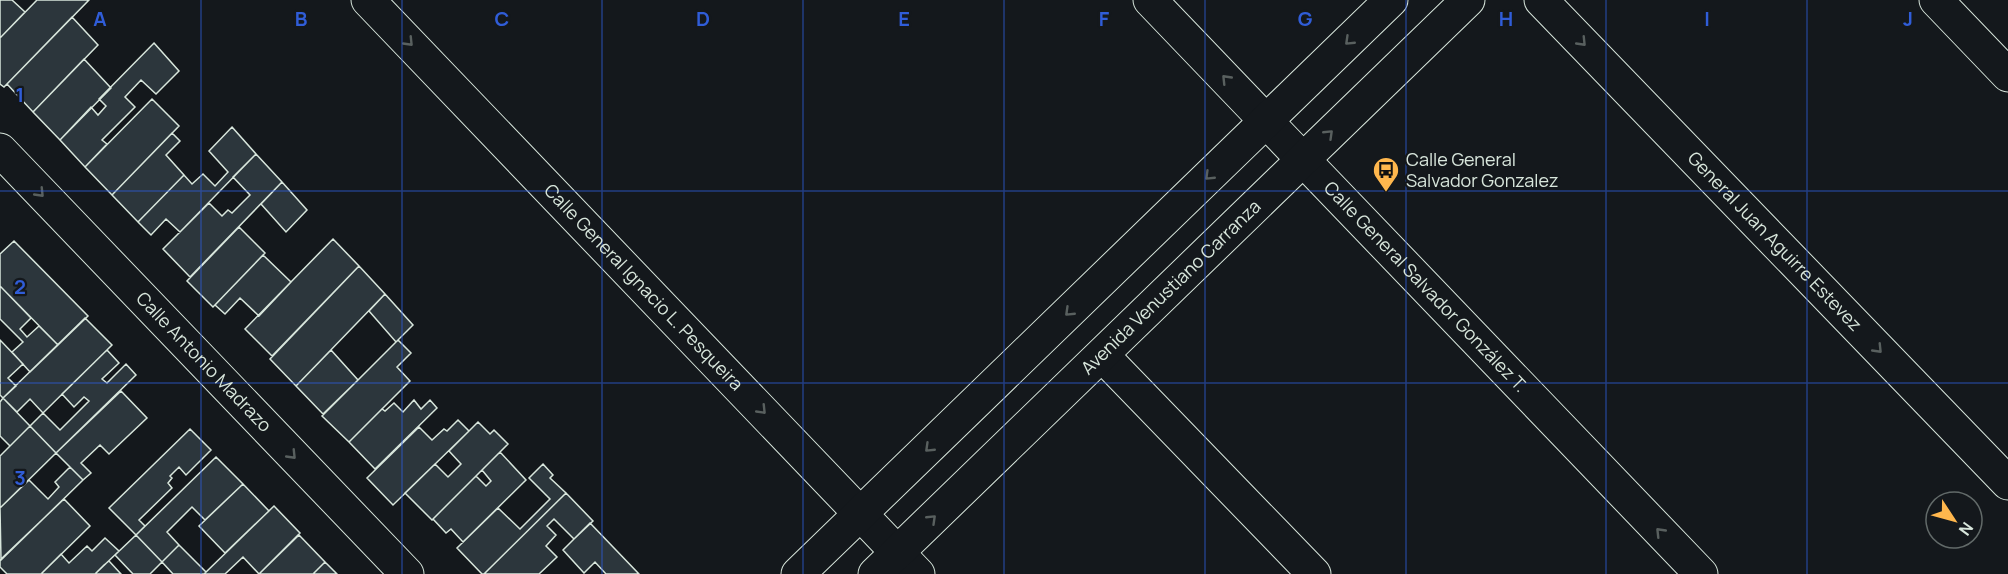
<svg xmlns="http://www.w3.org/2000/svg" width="2008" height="574" font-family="Manrope,sans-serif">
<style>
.building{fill:#2c363c;stroke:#d8e6dc;stroke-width:1.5}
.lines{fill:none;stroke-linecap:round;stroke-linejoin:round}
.street-casing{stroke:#d8e6dc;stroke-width:35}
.secondary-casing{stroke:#d8e6dc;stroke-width:35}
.street{stroke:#14181c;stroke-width:33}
.secondary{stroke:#14181c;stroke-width:33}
.oneway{stroke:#59605f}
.grid{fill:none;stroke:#305dd8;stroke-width:1.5;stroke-opacity:0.55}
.labels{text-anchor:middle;stroke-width:4.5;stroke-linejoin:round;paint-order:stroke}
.poi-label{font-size:18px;fill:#d8e6dc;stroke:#14181c;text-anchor:start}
.street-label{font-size:18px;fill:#d8e6dc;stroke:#14181c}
.grid-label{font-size:20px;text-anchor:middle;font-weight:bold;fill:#305dd8;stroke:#14181c;stroke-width:4.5;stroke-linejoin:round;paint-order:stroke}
</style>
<rect width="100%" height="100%" fill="#14181c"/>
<path class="building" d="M0 0H12L25 12 0 38Z
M37 0H89L4 87 0 84V38Z
M72 17 98 45 33 112 7 84Z
M154 43 179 71 156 94 141 80 125 97 135 107 102 140 107 144 85 167 60 140 91 107 98 115 106 106 99 99Z
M84 59 111 88 60 140 33 112Z
M152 99 179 126 112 195 85 167Z
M232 127 256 154 180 232 166 219 151 235 138 222 184 175 192 184 203 174 215 186 228 172 209 151Z
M172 133 180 141 166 155 184 175 138 222 112 195Z
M256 154 282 182 190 277 163 249 209 203 222 216 228 210 232 213 250 195 233 177Z
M282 182 307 210 286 232 261 204Z
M239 227 265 253 213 307 187 281Z
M333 239 359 266 272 356 245 329Z
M14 241 88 316 58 345 0 286V254Z
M263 255 291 282 259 316 240 298 225 314 215 305Z
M359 266 385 294 296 386 270 359Z
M0 286 31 318 20 329 27 337 39 326 58 345 30 372 12 352 23 342 0 319Z
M385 294 413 325 396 342 369 311Z
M85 318 112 345 43 413 30 399 17 412 3 398Z
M0 340 23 364 8 378 16 386 3 398 0 395Z
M398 340 411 353 397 367 410 381 349 442 322 416Z
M107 350 119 363 102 379 107 383 126 364 136 375 56 453 30 426 43 413 60 430 89 401 84 397 74 407 62 394Z
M331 350 358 380 323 414 296 386Z
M121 391 147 418 109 454 100 445 81 463 91 473 83 480 56 453Z
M3 398 30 426 10 446 0 436V402Z
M414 400 421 409 430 400 437 408 375 469 349 442 382 409 385 411 394 403 403 412Z
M458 420 469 431 393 505 367 478 419 427 432 440 444 429 447 431Z
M478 422 490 434 494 430 508 444 432 520 405 493 435 464 448 477 461 464 449 451Z
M30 426 56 453 0 508V456Z
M190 429 211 450 186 475 179 467 170 476 172 478 168 483 172 488 139 520 145 526 136 535 109 508Z
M500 452 526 480 463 542 451 529 446 533 433 519 476 476 486 486 491 481 482 470Z
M216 457 243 484 205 520 192 507 167 532 179 545 162 562 136 535Z
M543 464 553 475 550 478 566 493 484 574H482L457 548 498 508 520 529 550 499 529 478Z
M70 467 83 480 1 560 0 508 29 480 48 499 59 487 55 482Z
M243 484 269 511 225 553 199 526Z
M566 493 593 521 574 539 554 519 547 526 556 535 546 546 557 557 539 574H484Z
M64 499 90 526 41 574H7L0 567V560Z
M274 506 300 533 259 574 243 557 225 574H204Z
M590 523 639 574H606L595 562 584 573 563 550Z
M136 535 162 562 150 574H133L115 555Z
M299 535 325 562 313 574H259Z
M105 538 119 551 95 574H41L61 554 69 563 87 546 92 551Z
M179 545 206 572 204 574H173L162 562Z
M109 561 121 574H95L104 565Z
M325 562 337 574H313Z"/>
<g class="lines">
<g class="street-casing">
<g id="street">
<path id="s1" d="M368 0 918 574"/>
<path d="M1150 0 1266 121"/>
<path id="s2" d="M1541 0 2008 483"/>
<path d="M1936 0 2008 75"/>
<path id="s3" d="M0 150 407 574"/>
<path d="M1102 355 1314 574"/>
</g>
</g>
<g class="secondary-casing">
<g id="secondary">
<path id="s4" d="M1266 121 1701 574"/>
<path d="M798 574 1391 0"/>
<path id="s5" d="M875 574 1468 0"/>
</g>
</g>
<use href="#street" class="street"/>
<use href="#secondary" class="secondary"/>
</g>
<defs><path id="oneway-chevron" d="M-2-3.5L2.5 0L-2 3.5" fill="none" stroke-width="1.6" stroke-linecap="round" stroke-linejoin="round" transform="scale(1.5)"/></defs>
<g class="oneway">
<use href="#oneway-chevron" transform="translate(1349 41) rotate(136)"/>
<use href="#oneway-chevron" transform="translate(409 42) rotate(46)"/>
<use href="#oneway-chevron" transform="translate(1582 42) rotate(46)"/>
<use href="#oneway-chevron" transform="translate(1226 79) rotate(-134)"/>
<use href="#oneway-chevron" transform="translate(1329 134) rotate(-44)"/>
<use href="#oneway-chevron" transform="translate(1209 176) rotate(136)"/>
<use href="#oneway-chevron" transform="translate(40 193) rotate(46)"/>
<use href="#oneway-chevron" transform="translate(1069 312) rotate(136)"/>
<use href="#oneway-chevron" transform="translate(1878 349) rotate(46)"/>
<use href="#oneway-chevron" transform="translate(762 410) rotate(46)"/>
<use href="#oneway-chevron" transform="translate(929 448) rotate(136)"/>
<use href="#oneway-chevron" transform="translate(292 455) rotate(46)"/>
<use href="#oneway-chevron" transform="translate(932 519) rotate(-44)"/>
<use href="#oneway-chevron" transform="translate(1660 532) rotate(-134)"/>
</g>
<path class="grid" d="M201 0V574M402 0V574M602 0V574M803 0V574M1004 0V574M1205 0V574M1406 0V574M1606 0V574M1807 0V574M0 191H2008M0 383H2008"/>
<defs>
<g id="bus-pin" transform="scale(1.35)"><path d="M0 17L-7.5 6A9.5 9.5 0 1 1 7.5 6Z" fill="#ffb74d" stroke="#14181c"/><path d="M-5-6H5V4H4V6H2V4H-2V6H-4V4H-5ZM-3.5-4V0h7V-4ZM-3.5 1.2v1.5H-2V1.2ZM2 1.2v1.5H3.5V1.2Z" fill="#111"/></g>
</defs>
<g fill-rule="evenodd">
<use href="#bus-pin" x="1386" y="170"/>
</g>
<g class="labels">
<g class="poi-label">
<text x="1406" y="166">Calle General<tspan x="1406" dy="21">Salvador Gonzalez</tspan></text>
</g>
<g class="street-label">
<text dy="6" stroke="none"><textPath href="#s2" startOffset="336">General Juan Aguirre Estevez</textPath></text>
<text dy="6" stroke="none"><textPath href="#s1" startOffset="398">Calle General Ignacio L. Pesqueira</textPath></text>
<text dy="6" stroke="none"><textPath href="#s5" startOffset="412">Avenida Venustiano Carranza</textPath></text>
<text dy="6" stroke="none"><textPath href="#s4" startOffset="230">Calle General Salvador González T.</textPath></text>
<text dy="6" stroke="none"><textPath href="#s3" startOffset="294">Calle Antonio Madrazo</textPath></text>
</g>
</g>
<g class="grid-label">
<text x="100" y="26">A</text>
<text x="301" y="26">B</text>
<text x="502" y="26">C</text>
<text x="703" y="26">D</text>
<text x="904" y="26">E</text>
<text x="1104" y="26">F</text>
<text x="1305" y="26">G</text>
<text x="1506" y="26">H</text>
<text x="1707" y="26">I</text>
<text x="1908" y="26">J</text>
<text x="20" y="102">1</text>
<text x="20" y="294">2</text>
<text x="20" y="485">3</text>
</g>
<g transform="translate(1954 520) rotate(126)"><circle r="28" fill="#14181c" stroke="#626a69" stroke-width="1.5"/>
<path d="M0-4.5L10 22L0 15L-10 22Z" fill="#ffb74d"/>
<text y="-9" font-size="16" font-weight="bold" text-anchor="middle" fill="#d8e6dc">N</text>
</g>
</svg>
